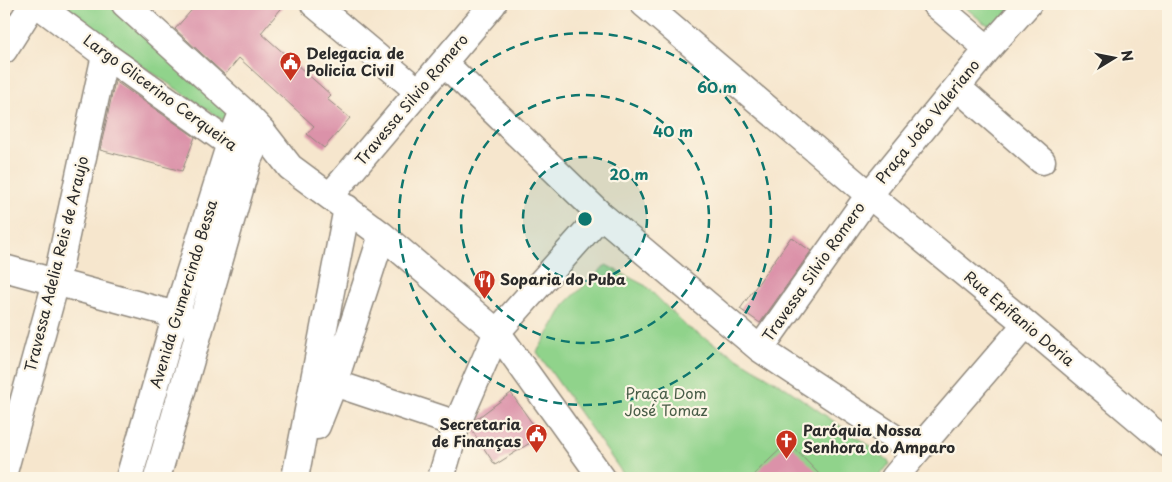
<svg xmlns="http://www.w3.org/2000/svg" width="1172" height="482" font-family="'Playpen Sans',sans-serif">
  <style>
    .green { fill: #90d38b; stroke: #5e7f5b }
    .building { fill: #db92a9 }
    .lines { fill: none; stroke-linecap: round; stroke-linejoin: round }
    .minor-casing { stroke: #90887c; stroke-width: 29 }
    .minor { stroke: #fff; stroke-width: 26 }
    .ring { fill: none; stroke: #0f766e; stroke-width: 2.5; stroke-dasharray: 9 6 }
    .labels { text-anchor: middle; stroke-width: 4.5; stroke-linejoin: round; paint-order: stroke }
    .poi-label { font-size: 15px; font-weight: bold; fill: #2b2b2b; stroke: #fcf5e5; text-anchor: start }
    .street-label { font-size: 15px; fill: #2b2b2b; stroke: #fcf5e5 }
    .park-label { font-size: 15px; fill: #495d48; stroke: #fcf5e5 }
    .centre { fill: #0f766e; stroke: #fcf5e5; stroke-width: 2.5 }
    .ring-label { font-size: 15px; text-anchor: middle; font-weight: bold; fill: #0f766e; stroke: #fcf5e5; stroke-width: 4.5; stroke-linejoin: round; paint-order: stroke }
  </style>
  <rect width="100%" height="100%" fill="#fcf5e5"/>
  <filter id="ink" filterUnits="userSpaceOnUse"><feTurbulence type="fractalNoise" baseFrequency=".02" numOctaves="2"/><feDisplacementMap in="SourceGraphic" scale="10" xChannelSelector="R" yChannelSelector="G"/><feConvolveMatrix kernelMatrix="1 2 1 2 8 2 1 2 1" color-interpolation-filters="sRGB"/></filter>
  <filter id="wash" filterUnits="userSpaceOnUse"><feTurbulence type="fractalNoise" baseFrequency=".0096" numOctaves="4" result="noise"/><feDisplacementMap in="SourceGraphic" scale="20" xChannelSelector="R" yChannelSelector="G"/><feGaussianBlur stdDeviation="1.12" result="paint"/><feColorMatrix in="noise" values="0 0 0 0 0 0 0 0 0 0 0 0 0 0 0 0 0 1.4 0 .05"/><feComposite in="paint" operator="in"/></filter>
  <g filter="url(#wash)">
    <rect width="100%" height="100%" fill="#f6e6cd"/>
    <path class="green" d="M63,4H109L228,114L227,123L68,16Z
      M961,4H1014L997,27L984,23Z
      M606,265L646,286L687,327L786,388L868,445L890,463L878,478H626L537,352L567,302Z"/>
    <g id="blocks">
      <path class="building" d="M197,4H285L261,33L331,95L327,99L350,118L324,148L307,134L314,126L239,58L225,75L175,29Z
        M115,81L195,137L182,171L100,150Z
        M791,237L811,251L760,323L740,309Z
        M511,393L541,436L495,465L471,429L475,420Z
        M788,442L823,478H750Z"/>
    </g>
  </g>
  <g filter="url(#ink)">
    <use href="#blocks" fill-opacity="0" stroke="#90887c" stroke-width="1"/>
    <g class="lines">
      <defs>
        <path id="minor" d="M37,4L105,55L244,154
          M125,4L243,111L262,131L290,167L382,235L497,332L457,424L441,478
          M314,4L419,92
          M644,4L869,195L1026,324L1168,444
          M935,4L988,49
          M4,50L33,4
          M444,63L601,215
          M957,87L1042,161
          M330,196L493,4
          M4,268L176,315L192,322
          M760,349L869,195L988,49L1028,4
          M334,383L457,424
          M317,426L334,383L382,235
          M916,452L1026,324
          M4,472L56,282L105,55
          M129,478L176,315L230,143L243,111
          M157,478L249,158L262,131
          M295,478L347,208
          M602,478L497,332L601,215L760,349L916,452L894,478"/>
      </defs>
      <use href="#minor" class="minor-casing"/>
      <use href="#minor" class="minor"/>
    </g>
  </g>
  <circle cx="585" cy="219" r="62" fill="#0f766e" fill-opacity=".12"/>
  <g class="ring">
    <circle cx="585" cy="219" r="62"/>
    <circle cx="585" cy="219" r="124"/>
    <circle cx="585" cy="219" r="186"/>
  </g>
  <defs>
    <symbol id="civic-pin" viewBox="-11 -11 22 30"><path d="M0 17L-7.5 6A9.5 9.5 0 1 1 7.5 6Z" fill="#c8321e" stroke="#fcf5e5"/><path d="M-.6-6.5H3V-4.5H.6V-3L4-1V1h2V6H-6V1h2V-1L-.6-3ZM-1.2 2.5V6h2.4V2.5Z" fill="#fff"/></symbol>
    <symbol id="restaurant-pin" viewBox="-11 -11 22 30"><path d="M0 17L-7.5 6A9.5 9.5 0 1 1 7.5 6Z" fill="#c8321e" stroke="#fcf5e5"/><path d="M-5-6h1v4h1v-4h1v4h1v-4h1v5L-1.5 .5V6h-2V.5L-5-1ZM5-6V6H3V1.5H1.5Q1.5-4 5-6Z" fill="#fff"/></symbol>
    <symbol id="church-pin" viewBox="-11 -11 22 30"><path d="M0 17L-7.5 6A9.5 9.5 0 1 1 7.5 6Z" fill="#c8321e" stroke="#fcf5e5"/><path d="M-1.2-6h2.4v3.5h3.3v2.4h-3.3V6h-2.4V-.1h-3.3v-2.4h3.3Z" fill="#fff"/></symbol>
  </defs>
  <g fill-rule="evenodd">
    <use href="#civic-pin" x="278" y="50" width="25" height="34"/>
    <use href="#restaurant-pin" x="472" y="268" width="25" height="34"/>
    <use href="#civic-pin" x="524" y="422" width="25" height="34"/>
    <use href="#church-pin" x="774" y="428" width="25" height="34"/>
  </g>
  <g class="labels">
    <g class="poi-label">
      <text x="306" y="59">Delegacia de<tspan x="306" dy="17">Policia Civil</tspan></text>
      <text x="500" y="285">Soparia do Puba</text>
      <text x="521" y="430" text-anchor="end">Secretaria<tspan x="521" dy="17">de Finanças</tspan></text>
      <text x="803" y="436">Paróquia Nossa<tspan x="803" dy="17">Senhora do Amparo</tspan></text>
    </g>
    <g class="street-label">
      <text transform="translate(160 93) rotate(36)" y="5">Largo Glicerino Cerqueira</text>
      <text transform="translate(412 100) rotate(-50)" y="5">Travessa Silvio Romero</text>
      <text transform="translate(928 122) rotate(-51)" y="5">Praça João Valeriano</text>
      <text transform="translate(57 264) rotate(-76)" y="5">Travessa Adelia Reis de Araujo</text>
      <text transform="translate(814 272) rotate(-55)" y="5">Travessa Silvio Romero</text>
      <text transform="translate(184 294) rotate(-73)" y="5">Avenida Gumercindo Bessa</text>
      <text transform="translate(1019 319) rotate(40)" y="5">Rua Epifanio Doria</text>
    </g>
    <g class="park-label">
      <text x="666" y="399">Praça Dom<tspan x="666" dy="17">José Tomaz</tspan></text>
    </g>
  </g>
  <circle cx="585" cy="219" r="8" class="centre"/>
  <g class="ring-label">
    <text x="717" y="93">60 m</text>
    <text x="673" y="137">40 m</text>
    <text x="629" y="180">20 m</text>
  </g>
  <rect width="1172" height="482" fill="none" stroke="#fcf5e5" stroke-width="20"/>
  <g transform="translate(1114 58) rotate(80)" stroke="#fcf5e5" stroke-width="4" paint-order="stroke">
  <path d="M0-4L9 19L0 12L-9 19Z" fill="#2b2b2b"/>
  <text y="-8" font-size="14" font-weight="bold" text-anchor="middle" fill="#2b2b2b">N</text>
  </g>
</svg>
